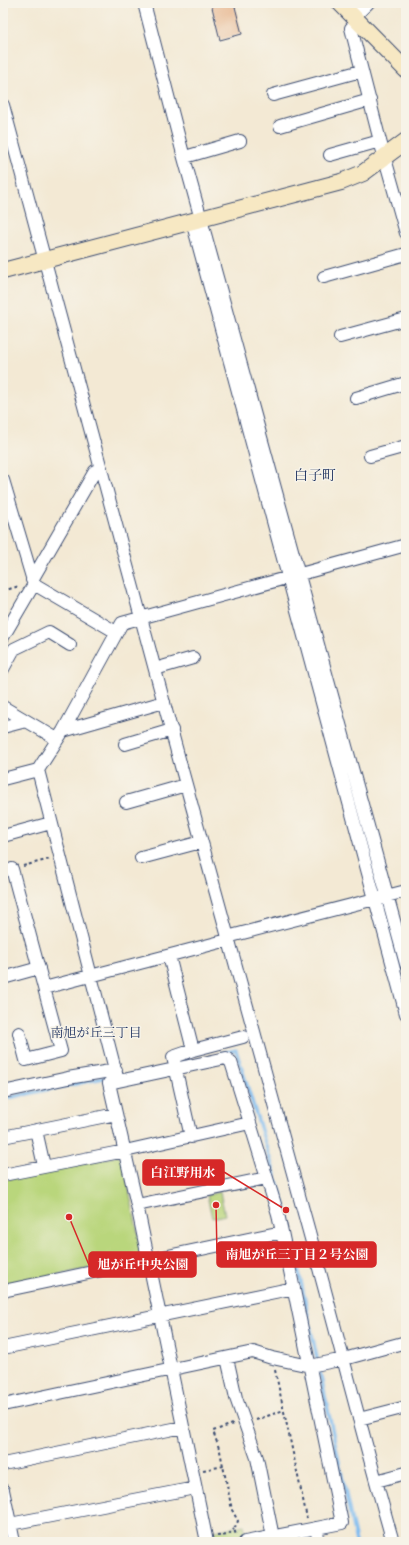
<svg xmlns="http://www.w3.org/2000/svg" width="409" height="1545" font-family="Alegreya,'Noto Serif JP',serif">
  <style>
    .green { fill: #b9d67c; stroke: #6a826d }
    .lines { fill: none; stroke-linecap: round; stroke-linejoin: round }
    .stream { stroke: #7cbbf0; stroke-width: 3.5 }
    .building { fill: #e6b187 }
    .street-casing { stroke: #3b4b70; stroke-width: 14 }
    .secondary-casing { stroke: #3b4b70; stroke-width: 18 }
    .path { stroke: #3b4b70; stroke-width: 2; stroke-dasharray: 3 3; stroke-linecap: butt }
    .street { stroke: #fff; stroke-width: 12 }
    .secondary { stroke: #f7e8c3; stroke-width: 16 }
    .labels { text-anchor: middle; stroke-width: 3; stroke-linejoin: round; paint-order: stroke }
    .neighbourhood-label { font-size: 13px; fill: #1b2f5e; stroke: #f7f3e8 }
    .quarter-label { font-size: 14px; fill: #1b2f5e; stroke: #f7f3e8 }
    .leader { fill: none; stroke: #d62828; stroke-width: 1.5 }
    .callout-dot { fill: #d62828; stroke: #f7f3e8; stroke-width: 1.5 }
    .callout { fill: #d62828; stroke: #d62828; stroke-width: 1.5 }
    .callout-label { font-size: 13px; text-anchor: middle; font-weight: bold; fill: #fff }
  </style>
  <rect width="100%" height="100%" fill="#f7f3e8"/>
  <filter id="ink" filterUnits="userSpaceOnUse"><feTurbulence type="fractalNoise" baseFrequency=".025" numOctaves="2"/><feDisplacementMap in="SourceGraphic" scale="8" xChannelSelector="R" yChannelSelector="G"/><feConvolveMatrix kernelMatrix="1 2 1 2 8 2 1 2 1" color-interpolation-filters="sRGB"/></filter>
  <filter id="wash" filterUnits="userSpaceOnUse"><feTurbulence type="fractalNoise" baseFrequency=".012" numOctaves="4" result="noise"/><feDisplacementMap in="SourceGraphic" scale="16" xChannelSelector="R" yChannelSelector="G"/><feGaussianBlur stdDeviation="0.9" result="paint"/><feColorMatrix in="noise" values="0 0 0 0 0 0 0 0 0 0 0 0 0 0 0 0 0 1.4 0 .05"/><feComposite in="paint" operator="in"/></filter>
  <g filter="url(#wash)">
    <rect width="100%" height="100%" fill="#f3e9d4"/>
    <path class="green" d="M118,1156L123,1161L142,1253L140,1258L3,1286V1180Z
      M220,1192L225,1215L212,1218L207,1195Z
      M244,1525L247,1537C240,1538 219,1544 214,1541C212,1539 211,1535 210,1532Z"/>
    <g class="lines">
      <path class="stream" d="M222,1053L236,1050L286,1210L317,1358
        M3,1099L108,1077
        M320,1372L356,1542"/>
    </g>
    <g id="blocks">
      <path class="building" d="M211,3H234L242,34L220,40Z"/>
    </g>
  </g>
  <g filter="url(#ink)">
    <use href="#blocks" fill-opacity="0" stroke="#3b4b70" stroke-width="1"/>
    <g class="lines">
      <defs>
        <path id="street" d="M144,3L183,154L406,964
          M354,17L368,3
          M351,28L380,141L406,233
          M273,95L361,71
          M3,105C102,476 202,847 305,1217C335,1325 362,1434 393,1542
          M280,126L370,100
          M330,155L380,141
          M185,157L240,141
          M192,221L406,1014
          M324,277L406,254
          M340,337L406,319
          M356,398L406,383
          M370,456L406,446
          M3,480L34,584L116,632
          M32,580L95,471L101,468
          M3,637L34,584
          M3,669L14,649L49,632L70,645
          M155,669L193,658
          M3,707L57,739
          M3,727L26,721
          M63,731L164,702
          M125,744L172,730
          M3,779L38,770
          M126,802L186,785
          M3,836L51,823
          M141,858L201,842
          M12,869L44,988L228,940
          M227,937L406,891
          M169,956L193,1050L173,1057L191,1137
          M3,978L39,968
          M19,1033L26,1060L61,1051L44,988
          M193,1050L243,1037
          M118,1081L38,770L63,731L122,623L406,545
          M3,1092L68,1078L116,1070
          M36,1130L44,1166
          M3,1137L116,1114
          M3,1175L125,1151L250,1123L278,1214L282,1232L342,1523L245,1542
          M137,1205L267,1178
          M3,1291L282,1232
          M3,1348L294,1288
          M227,1358L236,1398L257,1458L273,1537
          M3,1405L253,1352L272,1358L310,1366L344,1359L406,1342
          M359,1419L406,1407
          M3,1464L183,1427
          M376,1481L406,1473
          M3,1490L14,1542
          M10,1524L195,1488
          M316,1528L319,1542
          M207,1542L137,1205L109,1083L226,1058L231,1062L250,1123"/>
        <path id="secondary" d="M340,3L406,70
          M3,271L341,182L363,173L406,141"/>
      </defs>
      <use href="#street" class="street-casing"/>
      <use href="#secondary" class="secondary-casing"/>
      <path class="path" d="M3,591L19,586
        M23,866L50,859
        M275,1370L307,1518
        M256,1420L284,1410
        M233,1424L213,1431L220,1451L232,1510L238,1521L234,1529L236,1535
        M203,1470L224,1466
        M217,1536L228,1535L234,1529"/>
      <use href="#street" class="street"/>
      <use href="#secondary" class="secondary"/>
    </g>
  </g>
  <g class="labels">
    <g class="neighbourhood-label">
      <text x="96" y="1037">南旭が丘三丁目</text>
    </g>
    <g class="quarter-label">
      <text x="315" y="480">白子町</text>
    </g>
  </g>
  <path class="leader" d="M286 1210L224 1172M216 1205L217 1254M69 1217L89 1265"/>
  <g class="callout-dot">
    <circle cx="286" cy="1210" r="4"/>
    <circle cx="216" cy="1205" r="4"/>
    <circle cx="69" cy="1217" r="4"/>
  </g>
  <g class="callout">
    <rect x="143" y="1160" width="81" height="25" rx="4"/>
    <rect x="217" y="1242" width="159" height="25" rx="4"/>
    <rect x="89" y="1252" width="107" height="25" rx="4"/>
  </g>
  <g class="callout-label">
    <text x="183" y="1177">白江野用水</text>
    <text x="297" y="1259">南旭が丘三丁目２号公園</text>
    <text x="143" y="1269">旭が丘中央公園</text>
  </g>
  <rect width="409" height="1545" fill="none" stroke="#f7f3e8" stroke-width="16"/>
</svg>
